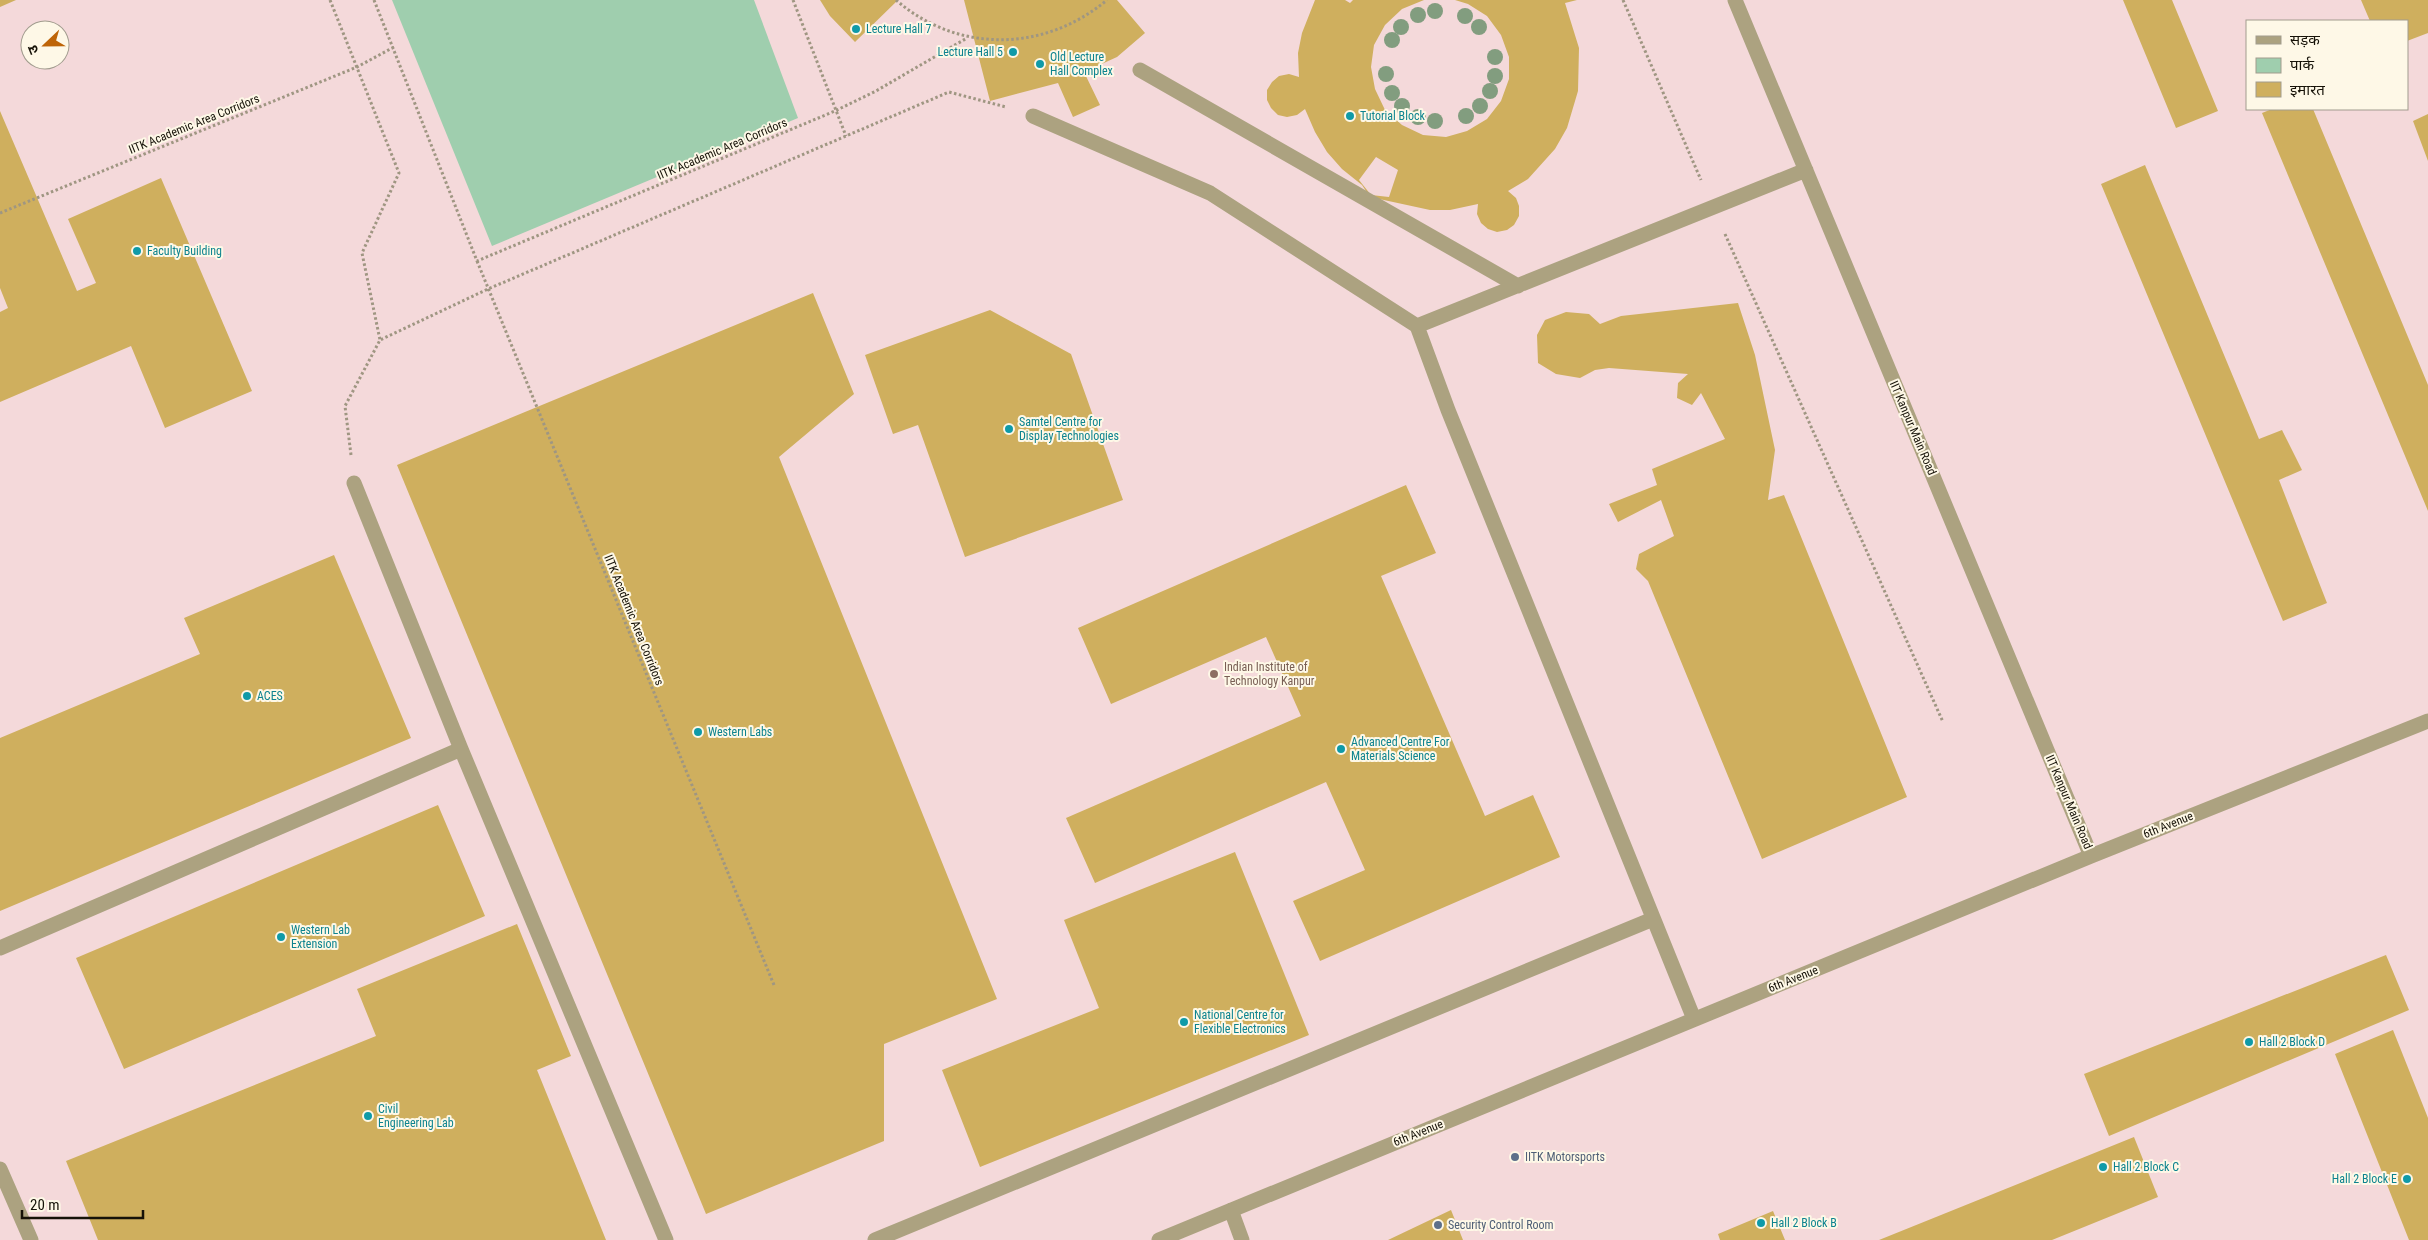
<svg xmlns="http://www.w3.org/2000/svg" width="2428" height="1240" font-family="'Roboto Condensed','Noto Sans Devanagari',sans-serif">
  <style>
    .education { fill: #f4d9da; fill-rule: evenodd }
    .green { fill: #9fceae }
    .building { fill: #cfaf5e; fill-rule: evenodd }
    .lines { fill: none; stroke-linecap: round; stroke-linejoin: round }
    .path { stroke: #9f9682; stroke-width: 3; stroke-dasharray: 2.5 2.5; stroke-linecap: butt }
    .minor { stroke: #aca280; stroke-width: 15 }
    .tree { fill: #829d7f }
    .culture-dot { fill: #0f9aa8; stroke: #fef8e7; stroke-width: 2 }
    .education-dot { fill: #8d6e63; stroke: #fef8e7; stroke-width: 2 }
    .service-dot { fill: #5c6f8a; stroke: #fef8e7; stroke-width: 2 }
    .labels { text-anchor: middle; stroke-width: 4; stroke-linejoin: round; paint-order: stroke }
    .culture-label { font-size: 12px; fill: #0d838f; stroke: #fef8e7; text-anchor: start }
    .street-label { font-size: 12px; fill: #161208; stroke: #fef8e7 }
    .education-label { font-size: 12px; fill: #785e54; stroke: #fef8e7; text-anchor: start }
    .service-label { font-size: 12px; fill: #4e5e75; stroke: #fef8e7; text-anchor: start }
  </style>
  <rect width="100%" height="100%" fill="#f5eacf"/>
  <path class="education" d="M0,0H2428V1240H0ZM2247,21H2407V109H2247ZM30,30H60V60H30Z"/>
  <path class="green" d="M392,0H754L798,118L492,246Z"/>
  <path class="building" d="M0,0H16L0,7Z
    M820,0H898L855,42L830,16Z
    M964,0H1117L1145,33L1117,57L1084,72L1100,105L1073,117L1058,83L990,101Z
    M1315,0H1345L1350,3L1353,0H1424L1402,9L1385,25L1374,45L1371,67L1375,89L1385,110L1402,125L1423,135L1446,137L1467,131L1487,119L1501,101L1509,79V57L1501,35L1487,16L1468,4L1455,0H1577L1565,3L1579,48L1578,91L1567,128L1555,149L1528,179L1508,191L1516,198L1519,206V216L1514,225L1507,230L1497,232L1488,229L1481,223L1477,214L1478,204L1450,210H1430L1370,197L1362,185L1342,169L1327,152L1315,132L1305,109L1297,115L1287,117L1278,115L1271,108L1267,100V90L1272,82L1279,76L1289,74L1299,77L1298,53L1302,33ZM1376,157L1398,170L1389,197L1371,195L1359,180Z
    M2123,0H2172L2218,111L2176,128Z
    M2361,0H2428V33L2407,41V21H2370Z
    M2272,109H2313L2428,385V511L2262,113Z
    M0,111L77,291L96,283L68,219L161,178L252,391L165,428L131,346L0,402V312L8,308L0,288Z
    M2428,114V161L2413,121Z
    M2145,165L2259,439L2282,430L2302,470L2279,480L2327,603L2283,621L2101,184Z
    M813,293L854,394L779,457L997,999L884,1044V1141L706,1214L397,465Z
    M1738,303L1755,355L1775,450L1768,500L1784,495L1907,797L1762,859L1648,581L1636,569L1639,554L1674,536L1661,500L1618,522L1609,504L1657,485L1652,469L1725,439L1701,393L1692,405L1677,398L1678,383L1688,374L1609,368L1595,370L1580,378L1556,374L1538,363L1537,335L1545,320L1566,312L1589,314L1600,324L1621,316Z
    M990,310L1071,354L1123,500L965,557L918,425L893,434L865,355Z
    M1406,485L1436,553L1381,576L1485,816L1533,795L1560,857L1320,961L1293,901L1365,870L1326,782L1095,883L1066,818L1301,716L1266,637L1111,704L1078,628Z
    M334,555L411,738L0,911V738L200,654L184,618Z
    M438,805L485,916L124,1069L76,958Z
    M1235,852L1309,1035L980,1167L942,1070L1099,1008L1064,920Z
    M517,924L571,1056L537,1070L606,1240H98L66,1161L376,1036L357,989Z
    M2386,955L2409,1010L2109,1136L2084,1074Z
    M2393,1030L2428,1118V1240H2409L2335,1054Z
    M2134,1137L2158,1197L2052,1240H1879Z
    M1451,1210L1463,1240H1388Z
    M1773,1211L1785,1240H1720L1718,1234Z"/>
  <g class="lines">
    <path class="path" d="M330,0L399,173L362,253L380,340
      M374,0L477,261L835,111L876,91L967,38
      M793,0L846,136
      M896,0C958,54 1045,52 1107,0
      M1623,0L1701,180
      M0,213L357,67L394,47
      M1725,234L1943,722
      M477,261L774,985
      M351,455L345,406L380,340L488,289L949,92L1006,107"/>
    <path class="minor" d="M1735,0L2091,856
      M1140,70L1518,286
      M1033,116L1210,193L1417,326L1448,410L1694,1019
      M1417,326L1806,170
      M354,483L461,749L666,1240
      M0,948L461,749
      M0,1169L31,1240
      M1231,1210L1242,1240
      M875,1240L1653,919
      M1159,1240L2091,856L2428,721"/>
  </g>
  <g class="tree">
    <circle cx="1435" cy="11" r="8"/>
    <circle cx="1418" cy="15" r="8"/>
    <circle cx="1465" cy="16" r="8"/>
    <circle cx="1401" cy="27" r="8"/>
    <circle cx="1479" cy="27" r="8"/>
    <circle cx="1392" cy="40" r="8"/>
    <circle cx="1495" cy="57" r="8"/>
    <circle cx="1386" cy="74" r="8"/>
    <circle cx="1495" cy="76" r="8"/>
    <circle cx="1490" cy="91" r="8"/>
    <circle cx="1392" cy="93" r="8"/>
    <circle cx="1402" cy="106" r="8"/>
    <circle cx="1480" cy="106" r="8"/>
    <circle cx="1466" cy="116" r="8"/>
    <circle cx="1418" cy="117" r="8"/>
    <circle cx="1435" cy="121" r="8"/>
  </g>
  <g class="culture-dot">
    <circle cx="856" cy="29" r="5"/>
    <circle cx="1013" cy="52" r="5"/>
    <circle cx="1040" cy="64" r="5"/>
    <circle cx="1350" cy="116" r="5"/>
    <circle cx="137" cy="251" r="5"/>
    <circle cx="1009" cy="429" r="5"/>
    <circle cx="247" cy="696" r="5"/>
    <circle cx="698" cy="732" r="5"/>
    <circle cx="1341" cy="749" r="5"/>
    <circle cx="281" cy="937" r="5"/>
    <circle cx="1184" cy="1022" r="5"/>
    <circle cx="2249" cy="1042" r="5"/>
    <circle cx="368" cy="1116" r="5"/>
    <circle cx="2103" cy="1167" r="5"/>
    <circle cx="2407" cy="1179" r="5"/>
    <circle cx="1761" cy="1223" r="5"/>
  </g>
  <circle class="education-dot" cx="1214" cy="674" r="5"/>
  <g class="service-dot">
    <circle cx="1515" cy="1157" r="5"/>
    <circle cx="1438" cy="1225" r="5"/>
  </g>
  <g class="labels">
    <g class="culture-label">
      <text x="866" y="33">Lecture Hall 7</text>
      <text x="1003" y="56" text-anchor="end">Lecture Hall 5</text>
      <text x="1050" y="61">Old Lecture<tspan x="1050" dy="14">Hall Complex</tspan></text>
      <text x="1360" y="120">Tutorial Block</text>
      <text x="147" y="255">Faculty Building</text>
      <text x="1019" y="426">Samtel Centre for<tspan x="1019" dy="14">Display Technologies</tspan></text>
      <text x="257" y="700">ACES</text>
      <text x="708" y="736">Western Labs</text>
      <text x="1351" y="746">Advanced Centre For<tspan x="1351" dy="14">Materials Science</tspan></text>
      <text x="291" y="934">Western Lab<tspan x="291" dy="14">Extension</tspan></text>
      <text x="1194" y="1019">National Centre for<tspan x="1194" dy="14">Flexible Electronics</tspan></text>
      <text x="2259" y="1046">Hall 2 Block D</text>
      <text x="378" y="1113">Civil<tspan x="378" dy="14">Engineering Lab</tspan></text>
      <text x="2113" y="1171">Hall 2 Block C</text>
      <text x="2397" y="1183" text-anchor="end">Hall 2 Block E</text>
      <text x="1771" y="1227">Hall 2 Block B</text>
    </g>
    <g class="street-label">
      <text transform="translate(194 124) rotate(-22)" y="4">IITK Academic Area Corridors</text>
      <text transform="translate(722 149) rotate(-23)" y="4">IITK Academic Area Corridors</text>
      <text transform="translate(1913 428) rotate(67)" y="4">IIT Kanpur Main Road</text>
      <text transform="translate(634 620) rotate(68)" y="4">IITK Academic Area Corridors</text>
      <text transform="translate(2069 802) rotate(67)" y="4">IIT Kanpur Main Road</text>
      <text transform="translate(2168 825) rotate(-22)" y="4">6th Avenue</text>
      <text transform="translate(1793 979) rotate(-22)" y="4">6th Avenue</text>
      <text transform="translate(1418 1133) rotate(-22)" y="4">6th Avenue</text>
    </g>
    <g class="education-label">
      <text x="1224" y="671">Indian Institute of<tspan x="1224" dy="14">Technology Kanpur</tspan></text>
    </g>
    <g class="service-label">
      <text x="1525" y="1161">IITK Motorsports</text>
      <text x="1448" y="1229">Security Control Room</text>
    </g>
  </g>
  <rect x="2246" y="20" width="162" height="90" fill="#fef8e7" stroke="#a19c8e"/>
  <rect x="2256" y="36" width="25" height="8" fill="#aca280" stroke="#a19c8e"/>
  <text x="2290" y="45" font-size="15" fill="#161208">सड़क</text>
  <rect x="2256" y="58" width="25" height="15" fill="#9fceae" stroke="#a19c8e"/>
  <text x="2290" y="70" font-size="15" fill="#161208">पार्क</text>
  <rect x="2256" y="82" width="25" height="15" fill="#cfaf5e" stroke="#a19c8e"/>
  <text x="2290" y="95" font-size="15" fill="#161208">इमारत</text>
  <g transform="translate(45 45) rotate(248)"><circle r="24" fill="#fef8e7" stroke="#a19c8e"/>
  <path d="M0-4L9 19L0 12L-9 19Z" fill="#be6407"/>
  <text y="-8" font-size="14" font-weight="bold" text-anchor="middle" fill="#161208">उ</text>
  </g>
  <path d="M22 1210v8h121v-8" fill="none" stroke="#161208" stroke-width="2.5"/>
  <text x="30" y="1210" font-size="15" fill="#161208" stroke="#fef8e7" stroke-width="4" paint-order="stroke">20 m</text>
</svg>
